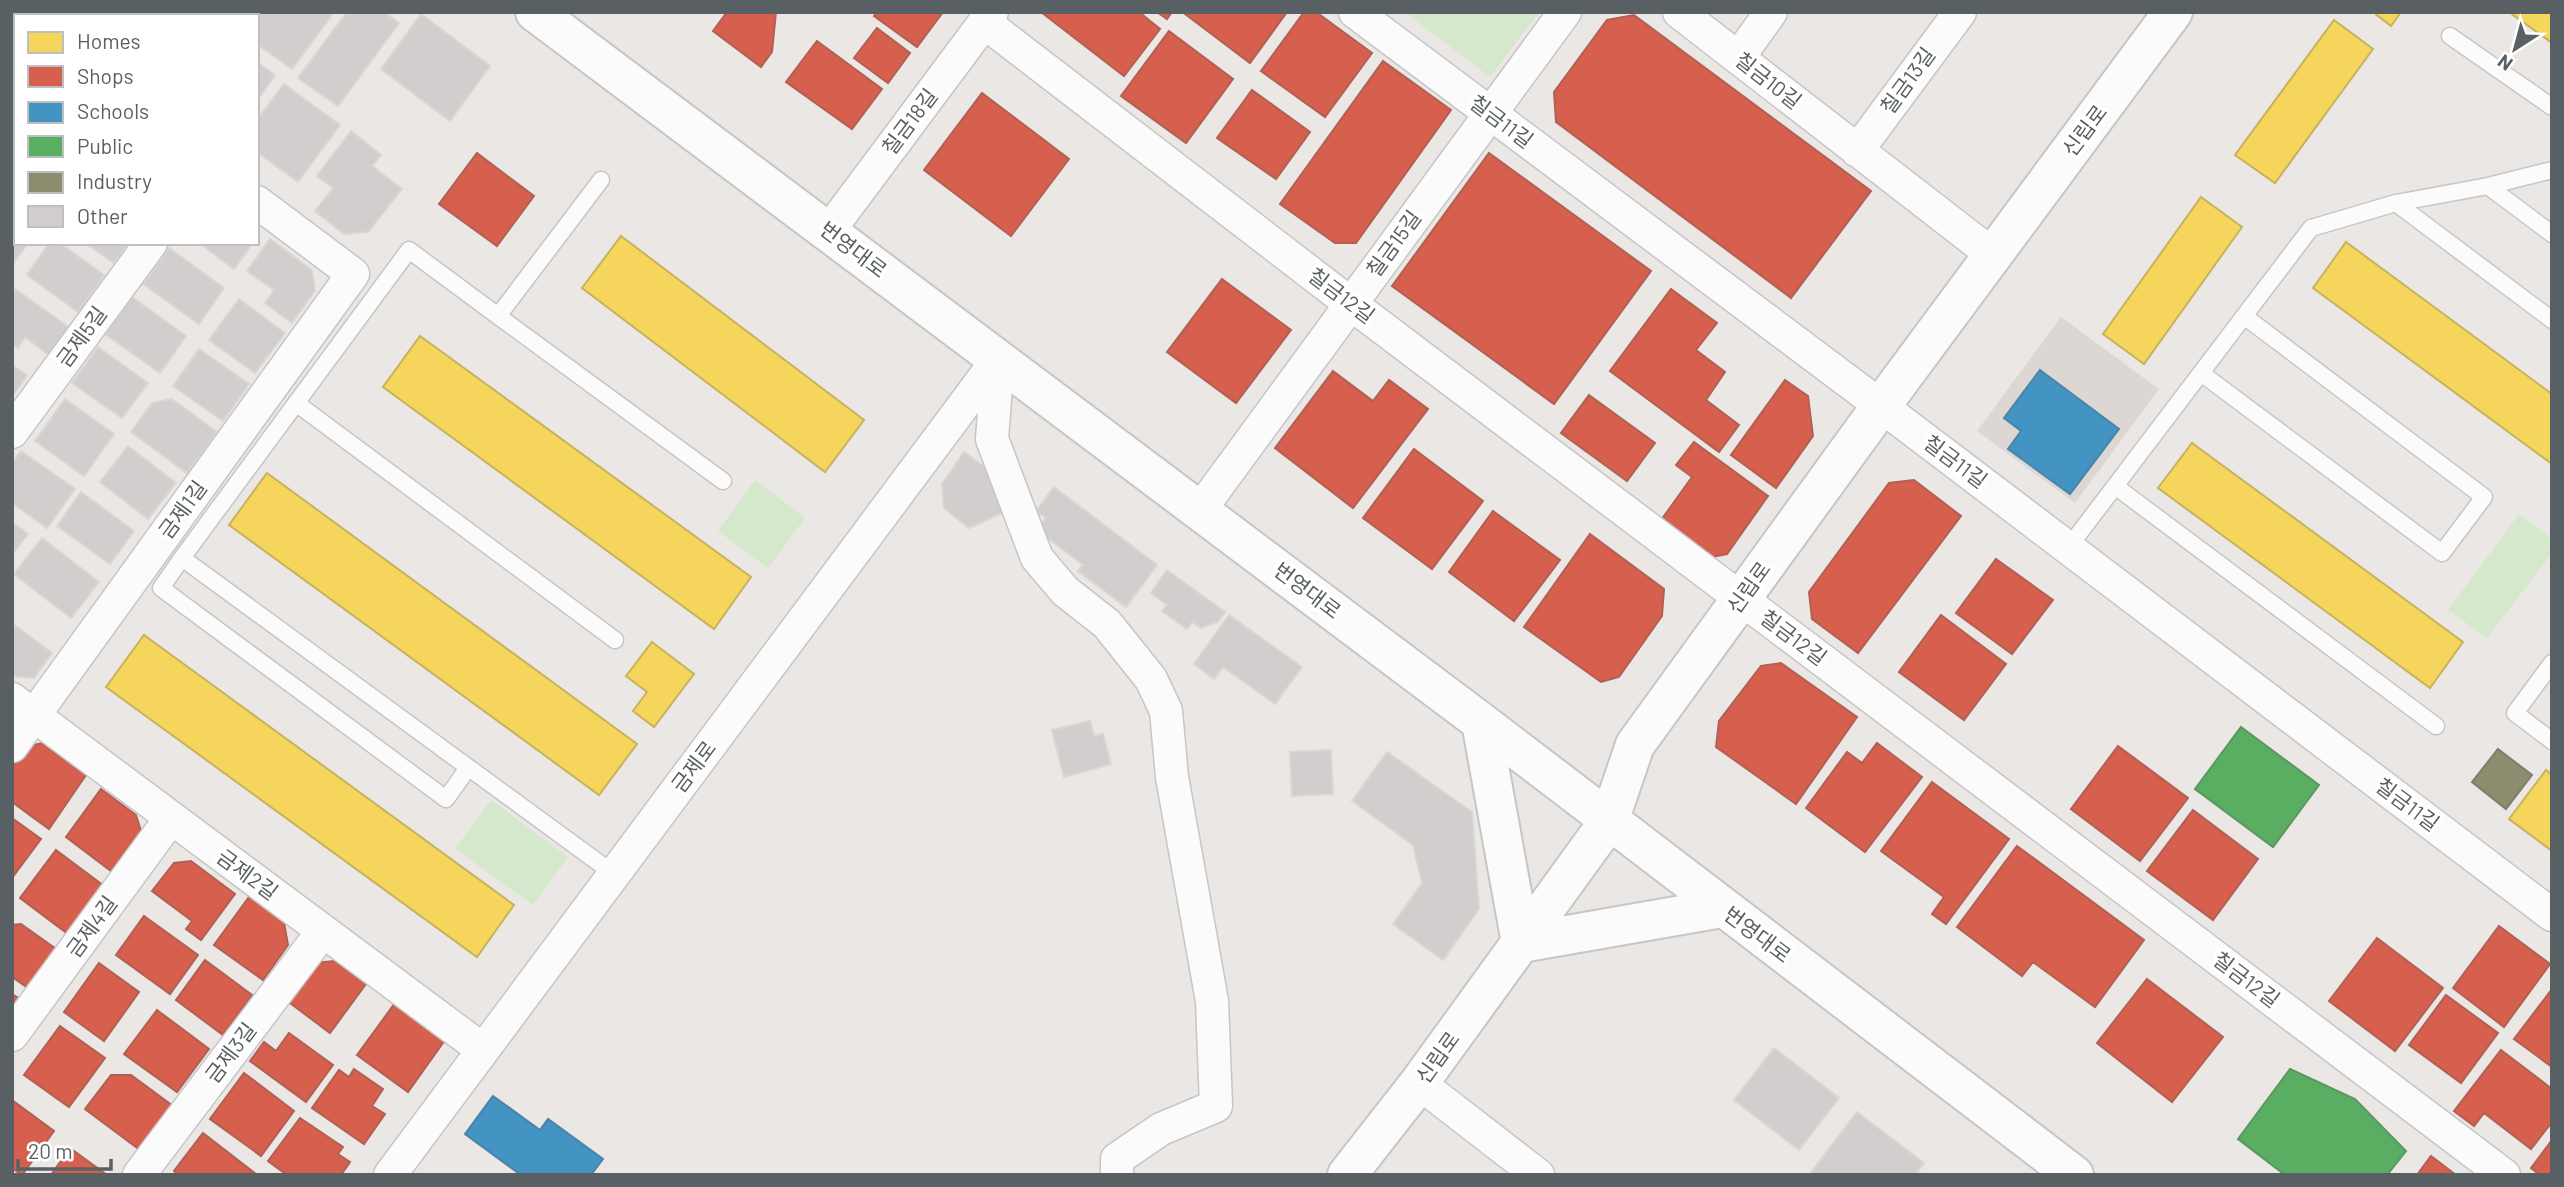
<svg xmlns="http://www.w3.org/2000/svg" width="2564" height="1187" font-family="Barlow,'Noto Sans KR',sans-serif">
  <style>
    .education { fill: #dcd7d3 }
    .green { fill: #d6e8cc }
    .homes { fill: #f6d55c; stroke: #c7b25e; stroke-width: 2 }
    .shops { fill: #d6604d; stroke: #b06054; stroke-width: 2 }
    .schools { fill: #4393c3; stroke: #4a84a6; stroke-width: 2 }
    .public { fill: #5aae61; stroke: #5a9762; stroke-width: 2 }
    .industry { fill: #8c8c6e; stroke: #7d7f6b; stroke-width: 2 }
    .building { fill: #d1cecd; stroke: #dad6d3; stroke-width: 2 }
    .lines { fill: none; stroke-linecap: round; stroke-linejoin: round }
    .lane-casing { stroke: #c6c6c6; stroke-width: 19 }
    .street-casing { stroke: #c6c6c6; stroke-width: 35 }
    .secondary-casing { stroke: #c6c6c6; stroke-width: 42 }
    .lane { stroke: #fcfbfb; stroke-width: 16 }
    .street { stroke: #fcfbfb; stroke-width: 32 }
    .secondary { stroke: #fcfbfb; stroke-width: 38 }
    .labels { text-anchor: middle; stroke-width: 7; stroke-linejoin: round; paint-order: stroke }
    .street-label { font-size: 21px; fill: #596063; stroke: #fff }
  </style>
  <rect width="100%" height="100%" fill="#eae7e4"/>
  <path class="education" d="M2061,317L2159,389L2075,503L1977,431Z"/>
  <path class="green" d="M1404,12H1539L1490,77Z
    M755,480L805,518L768,568L718,531Z
    M2519,514L2552,539V553L2487,638L2448,610Z
    M491,800L568,857L533,905L455,849Z"/>
  <path class="homes" d="M2373,12H2401L2391,26Z
    M2509,12H2552V43Z
    M2334,20L2373,49L2275,183L2235,155Z
    M2201,197L2242,227L2144,364L2103,334Z
    M621,236L864,420L825,472L582,288Z
    M2346,242L2552,394V464L2313,288Z
    M420,336L751,577L714,629L383,387Z
    M2192,443L2463,642L2430,688L2158,488Z
    M267,473L637,744L599,795L229,525Z
    M144,635L514,905L477,957L106,687Z
    M652,642L694,674L654,727L633,711L647,692L626,676Z
    M2546,770L2552,775V851L2509,819Z"/>
  <path class="shops" d="M727,12H776L772,52L761,67L713,31Z
    M877,12H943L917,47L874,16Z
    M1041,12H1139L1160,29L1124,76Z
    M1157,12H1172L1167,19Z
    M1186,12H1287L1250,63L1185,14Z
    M1304,12H1316L1372,53L1325,117L1261,71Z
    M1634,15L1871,191L1791,298L1556,122L1554,92L1607,20Z
    M877,28L910,53L888,83L854,58Z
    M1169,31L1233,79L1186,143L1121,96Z
    M817,41L882,89L852,129L786,82Z
    M1383,61L1451,110L1356,243H1335L1280,204Z
    M1252,90L1310,132L1276,179L1217,138Z
    M982,93L1069,159L1011,236L924,170Z
    M477,153L534,196L497,246L439,204Z
    M1489,153L1651,271L1554,404L1392,286Z
    M1222,279L1291,330L1236,403L1167,352Z
    M1671,289L1717,323L1696,350L1725,372L1706,400L1739,425L1719,452L1610,371Z
    M1333,371L1373,401L1389,380L1428,409L1353,508L1275,448Z
    M1785,380L1808,396L1813,436L1776,488L1731,455Z
    M1589,395L1655,443L1627,481L1561,433Z
    M1694,442L1768,496L1727,554L1707,558L1659,523L1692,477L1676,465Z
    M1414,449L1483,501L1432,569L1363,518Z
    M1914,480L1961,516L1858,653L1812,619L1809,592L1889,483Z
    M1493,511L1560,560L1514,621L1449,572Z
    M1590,534L1664,589L1662,616L1619,677L1601,682L1524,627Z
    M1996,559L2053,600L2012,654L1956,613Z
    M1941,615L2006,664L1964,720L1899,672Z
    M1781,663L1857,717L1796,804L1716,747L1719,721L1761,666Z
    M42,743L86,775L49,829L12,802V766L26,747Z
    M1877,743L1922,777L1865,852L1806,808L1847,752L1862,763Z
    M2118,746L2188,798L2140,861L2071,809Z
    M1932,782L2009,839L1946,924L1932,914L1944,897L1881,851Z
    M101,789L136,815L141,831L111,871L66,837Z
    M2193,810L2258,859L2213,920L2147,871Z
    M12,818L41,839L12,878Z
    M2017,846L2144,940L2095,1007L2033,962L2022,976L1957,927Z
    M56,850L104,886L68,934L20,898Z
    M191,861L235,894L201,940L186,929L192,921L152,891L174,863Z
    M249,897L284,922L288,945L263,980L214,945Z
    M144,916L198,955L170,994L116,955Z
    M21,924L59,951L31,990L12,977V925Z
    M2499,926L2550,964L2504,1027L2453,988Z
    M2377,938L2443,988L2395,1051L2329,1001Z
    M205,960L252,995L223,1035L176,1000Z
    M335,961L366,984L330,1033L286,1000L314,963Z
    M99,963L139,992L104,1041L64,1012Z
    M2147,979L2223,1037L2172,1102L2097,1043Z
    M2552,989V1067L2514,1039Z
    M12,994L20,999L12,1009Z
    M2446,995L2498,1033L2461,1083L2409,1045Z
    M395,1003L445,1040L408,1092L357,1055Z
    M157,1010L209,1049L177,1092L124,1054Z
    M60,1026L105,1058L69,1107L24,1075Z
    M289,1033L333,1065L306,1102L250,1061L264,1042L276,1051Z
    M2501,1050L2552,1089V1122L2531,1149L2484,1113L2474,1126L2454,1111Z
    M354,1069L383,1089L372,1106L385,1114L364,1144L312,1108L339,1070L349,1077Z
    M244,1073L294,1111L261,1156L210,1119Z
    M111,1075H131L173,1106L140,1150L85,1109Z
    M12,1100L54,1131L22,1175L12,1168Z
    M300,1118L343,1147L338,1154L350,1162L341,1175H287L268,1161Z
    M203,1133L256,1174L255,1175H178L174,1171Z
    M2552,1140V1170L2548,1175H2540L2531,1168Z
    M70,1148L107,1175H51Z
    M2431,1156L2456,1175H2417Z"/>
  <path class="schools" d="M2040,370L2119,429L2070,494L2008,449L2021,431L2004,418Z
    M493,1096L540,1130L548,1119L603,1159L591,1175H521L465,1134Z"/>
  <path class="public" d="M2241,727L2319,785L2273,847L2195,789Z
    M2290,1069L2355,1099L2406,1151L2387,1175H2285L2238,1139Z"/>
  <path class="industry" d="M2498,749L2532,775L2506,809L2472,782Z"/>
  <path class="building" d="M249,12H334L292,69L257,44V16H247Z
    M347,12H384L399,23L338,106L298,78Z
    M421,14L490,66L450,121L381,69Z
    M257,62L275,75L257,101Z
    M284,84L340,125L298,182L257,152V120Z
    M351,131L381,155L372,166L402,189L368,232L344,234L315,211L333,188L317,176Z
    M16,155V207L12,205V160Z
    M12,217L16,220V243H28L12,265Z
    M270,239L312,270L315,291L292,323L265,303L274,290L247,271Z
    M49,243H60L104,275L78,312L27,275Z
    M85,243H128L114,263Z
    M199,243H253L234,269Z
    M169,248L224,288L199,324L143,284Z
    M15,289L70,328L50,356L25,337L18,348L12,344V292Z
    M132,297L186,336L160,373L105,334Z
    M239,299L285,333L255,373L209,340Z
    M98,347L148,383L122,418L72,383Z
    M199,349L249,384L223,421L173,386Z
    M12,365L27,375L12,397Z
    M65,399L114,434L84,476L35,441Z
    M172,399L217,432L187,473L131,432L152,403Z
    M128,446L176,483L148,519L100,482Z
    M21,451L75,489L47,528L12,503V464Z
    M964,452L1008,484L1009,510L969,528L944,508L942,484Z
    M1054,487L1157,565L1126,607L1078,571L1083,565L1045,536L1041,524L1046,518L1036,511Z
    M81,492L134,531L110,564L57,526Z
    M12,522L28,534L12,555Z
    M42,538L99,582L71,618L14,574Z
    M1167,570L1225,612L1218,622L1201,628L1192,622L1187,629L1162,611L1167,605L1151,593Z
    M1229,615L1302,667L1275,704L1223,667L1214,679L1194,664Z
    M12,623L52,653L34,678L12,676Z
    M1090,721L1094,736L1103,734L1111,764L1064,777L1052,730Z
    M1331,750L1333,794L1292,796L1290,752Z
    M1387,752L1472,812L1479,909L1443,960L1393,924L1422,883L1413,845L1352,801Z
    M1774,1048L1839,1098L1799,1150L1734,1100Z
    M1857,1112L1924,1163L1915,1175H1809Z"/>
  <g class="lines">
    <defs>
      <path id="lane" d="M2450,36L2552,107
        M601,180L498,316L723,481
        M2488,186L2552,234
        M2396,203L2552,320
        M498,316L409,250L182,558L614,874
        M2201,373L2442,553L2484,497L2244,316
        M296,403L615,640
        M2115,486L2436,726
        M2068,548L2311,228L2396,203L2488,186L2552,170
        M182,558L161,588L446,799L468,768
        M2552,663L2515,713L2552,741"/>
      <path id="street" d="M1355,12L1881,406L2552,915
        M1679,12L1993,255
        M12,15L16,18
        M61,16L63,12
        M984,22L1351,304L2504,1175
        M1738,58L1771,12
        M12,82L16,78
        M1857,151L1960,12
        M828,232L992,12
        M998,359L992,439L1037,558L1065,591L1107,624L1151,679L1166,711L1172,777L1212,1001L1216,1106L1161,1129L1117,1159V1175
        M12,432L151,243
        M1200,510L1565,12
        M12,699L483,1050
        M12,746L353,274L257,202
        M12,1035L171,818
        M1419,1083L1538,1175
        M139,1175L323,931
        M390,1175L998,359"/>
      <path id="secondary" d="M535,12L1481,722L2074,1175
        M1481,722L1521,943
        M1521,943L1722,908
        M1347,1175L1419,1083L1609,821L1635,745L1881,406L2173,12"/>
    </defs>
    <use href="#lane" class="lane-casing"/>
    <use href="#street" class="street-casing"/>
    <use href="#secondary" class="secondary-casing"/>
    <use href="#lane" class="lane"/>
    <use href="#street" class="street"/>
    <use href="#secondary" class="secondary"/>
  </g>
  <g class="labels">
    <g class="street-label">
      <text transform="translate(1768 81) rotate(38)" y="7">칠금10길</text>
      <text transform="translate(1908 81) rotate(-54)" y="7">칠금13길</text>
      <text transform="translate(910 122) rotate(-53)" y="7">칠금18길</text>
      <text transform="translate(1501 122) rotate(37)" y="7">칠금11길</text>
      <text transform="translate(2085 131) rotate(-53)" y="7">신립로</text>
      <text transform="translate(1394 244) rotate(-54)" y="7">칠금15길</text>
      <text transform="translate(853 250) rotate(37)" y="7">번영대로</text>
      <text transform="translate(1341 296) rotate(37)" y="7">칠금12길</text>
      <text transform="translate(82 337) rotate(-54)" y="7">금제5길</text>
      <text transform="translate(1955 462) rotate(37)" y="7">칠금11길</text>
      <text transform="translate(183 510) rotate(-54)" y="7">금제1길</text>
      <text transform="translate(1749 588) rotate(-54)" y="7">신립로</text>
      <text transform="translate(1307 591) rotate(37)" y="7">번영대로</text>
      <text transform="translate(1793 638) rotate(37)" y="7">칠금12길</text>
      <text transform="translate(694 767) rotate(-53)" y="7">금제로</text>
      <text transform="translate(2407 805) rotate(37)" y="7">칠금11길</text>
      <text transform="translate(247 875) rotate(36)" y="7">금제2길</text>
      <text transform="translate(92 927) rotate(-54)" y="7">금제4길</text>
      <text transform="translate(1757 935) rotate(37)" y="7">번영대로</text>
      <text transform="translate(2246 980) rotate(37)" y="7">칠금12길</text>
      <text transform="translate(231 1053) rotate(-53)" y="7">금제3길</text>
      <text transform="translate(1438 1058) rotate(-54)" y="7">신립로</text>
    </g>
  </g>
  <rect width="2564" height="1187" fill="none" stroke="#596063" stroke-width="28"/>
  <rect x="14" y="14" width="245" height="231" fill="#ffffff" stroke="#bdbfc1" stroke-width="2"/>
  <rect x="28" y="32" width="35" height="21" fill="#f6d55c" stroke="#bdbfc1" stroke-width="2"/>
  <text x="77" y="49" font-size="21" fill="#596063">Homes</text>
  <rect x="28" y="66" width="35" height="21" fill="#d6604d" stroke="#bdbfc1" stroke-width="2"/>
  <text x="77" y="84" font-size="21" fill="#596063">Shops</text>
  <rect x="28" y="102" width="35" height="21" fill="#4393c3" stroke="#bdbfc1" stroke-width="2"/>
  <text x="77" y="119" font-size="21" fill="#596063">Schools</text>
  <rect x="28" y="136" width="35" height="21" fill="#5aae61" stroke="#bdbfc1" stroke-width="2"/>
  <text x="77" y="154" font-size="21" fill="#596063">Public</text>
  <rect x="28" y="172" width="35" height="21" fill="#8c8c6e" stroke="#bdbfc1" stroke-width="2"/>
  <text x="77" y="189" font-size="21" fill="#596063">Industry</text>
  <rect x="28" y="206" width="35" height="21" fill="#d1cecd" stroke="#bdbfc1" stroke-width="2"/>
  <text x="77" y="224" font-size="21" fill="#596063">Other</text>
  <g transform="translate(2515 49) rotate(216)" stroke="#ffffff" stroke-width="5" paint-order="stroke">
  <path d="M0-5L12 26L0 18L-12 26Z" fill="#596063"/>
  <text y="-10" font-size="19" font-weight="bold" text-anchor="middle" fill="#596063">N</text>
  </g>
  <path d="M18 1159v10h93v-10" fill="none" stroke="#596063" stroke-width="3.5"/>
  <text x="28" y="1159" font-size="21" fill="#596063" stroke="#ffffff" stroke-width="5" paint-order="stroke">20 m</text>
</svg>
